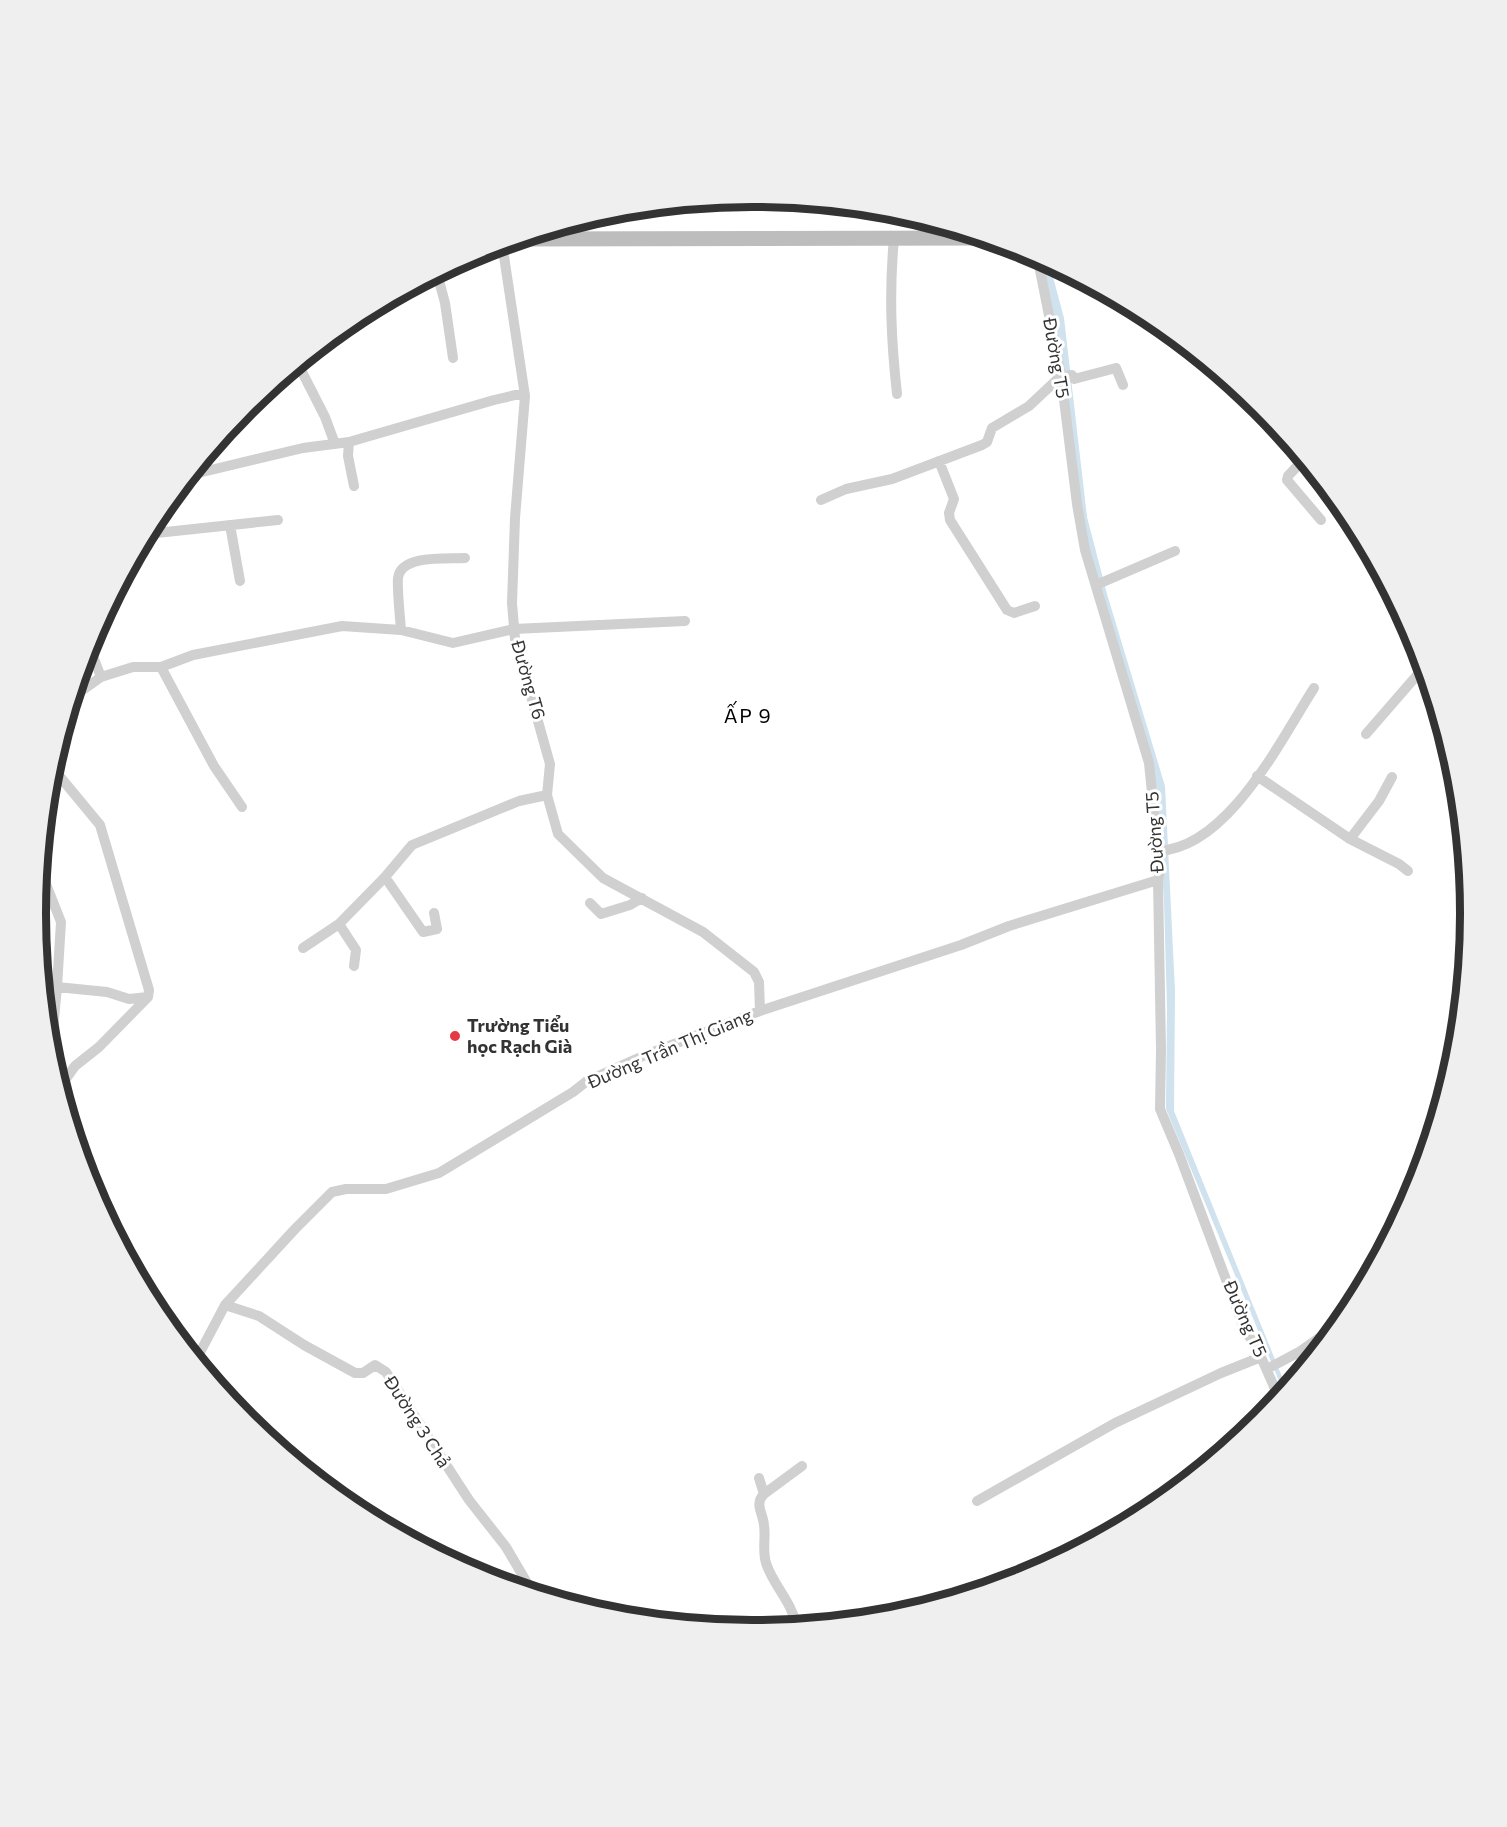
<svg xmlns="http://www.w3.org/2000/svg" width="1507" height="1827" font-family="Commissioner,sans-serif">
  <style>
    .water { fill: #cfe2ee }
    .lines { fill: none; stroke-linecap: round; stroke-linejoin: round }
    .street { stroke: #d0d0d0; stroke-width: 10 }
    .secondary { stroke: #bdbdbd; stroke-width: 15 }
    .poi-dot { fill: #e63946; stroke: #fff; stroke-width: 2 }
    .labels { text-anchor: middle; stroke-width: 6; stroke-linejoin: round; paint-order: stroke }
    .street-label { font-size: 18px; fill: #333; stroke: #fff }
    .poi-label { font-size: 18px; font-weight: bold; fill: #333; stroke: #fff; text-anchor: start }
    .neighbourhood-label { font-size: 20px; letter-spacing: 1.5px; fill: #000; stroke: #fff }
    .rim { fill: none; stroke: #333; stroke-width: 8 }
  </style>
  <rect width="100%" height="100%" fill="#fff"/>
  <path class="water" d="M1038,256L1049,262L1064,318L1087,517L1107,594L1165,786L1175,991L1174,1111L1287,1389L1284,1393L1166,1109L1167,1008L1164,900L1157,791L1150,757L1087,543Z"/>
  <g class="lines">
    <path class="street" d="M894,238C889,293 891,339 897,394
      M502,243L525,396L515,518L512,603L515,639L550,764L547,795L558,834L603,878L703,932L754,972L759,982L760,1011
      M1037,255L1061,376L1077,504L1085,550L1149,763L1160,872L1158,880L1161,1049L1160,1109L1179,1154L1243,1325L1261,1357L1279,1398
      M437,273L445,303L453,358
      M298,364L325,417L335,444
      M349,442L348,456L354,486
      M1304,459L1288,476L1287,480L1321,520
      M939,461L954,499L949,513L950,520L1007,610L1014,613L1035,606
      M190,475L303,448L349,442L494,400L524,393
      M821,500L846,489L892,479L982,445L987,442L992,428L1029,406L1061,376L1072,375L1074,379L1116,368L1123,385
      M230,525L240,581
      M147,534L278,520
      M1096,585L1175,551
      M401,630C400,616 397,590 398,578C401,554 448,559 465,558
      M161,667L214,766L242,807
      M101,677L133,667H161L193,655L342,626L401,630L453,643L514,629L685,621
      M73,697L101,677L89,646
      M1366,734L1425,666
      M52,767L100,825L149,990L148,997L99,1047L75,1066L60,1087
      M1257,776L1350,839L1399,864L1408,871
      M1350,839L1379,801L1392,777
      M1158,851C1228,848 1280,741 1314,688
      M385,877L423,932L437,929L434,913
      M39,878L44,879L61,922L57,987
      M590,903L601,914L630,905L642,898
      M339,924L356,950L354,966
      M303,948L339,924L385,877L412,845L519,801L547,795
      M48,1032L53,1030L57,987L107,992L129,999L148,997
      M225,1305L259,1316L304,1345L355,1373H363L375,1365L386,1372L469,1500L506,1547L533,1593
      M196,1360L225,1305L295,1229L332,1192L346,1189H386L439,1173L573,1092L587,1081L643,1056L760,1011L961,945L1009,926L1158,880
      M1267,1369L1299,1352L1343,1321
      M759,1478L764,1494C754,1504 763,1513 764,1525C766,1538 762,1549 766,1563C773,1585 792,1602 797,1627
      M764,1494L802,1466
      M977,1501L1115,1423L1221,1373L1261,1357"/>
    <path class="secondary" d="M517,239L987,238"/>
  </g>
  <circle class="poi-dot" cx="455" cy="1036" r="6"/>
  <g class="labels">
    <g class="street-label">
      <text transform="translate(1056 358) rotate(80)" y="6">Đường T5</text>
      <text transform="translate(528 680) rotate(74)" y="6">Đường T6</text>
      <text transform="translate(1155 832) rotate(-94)" y="6">Đường T5</text>
      <text transform="translate(670 1049) rotate(-23)" y="6">Đường Trần Thị Giang</text>
      <text transform="translate(1245 1319) rotate(66)" y="6">Đường T5</text>
      <text transform="translate(417 1422) rotate(57)" y="6">Đường 3 Chả</text>
    </g>
    <g class="poi-label">
      <text x="467" y="1032">Trường Tiểu<tspan x="467" dy="21">học Rạch Già</tspan></text>
    </g>
    <g class="neighbourhood-label">
      <text x="748" y="723">ẤP 9</text>
    </g>
  </g>
  <path d="M0 0H1507V1827H0ZM752 207H754A706 706 0 0 1 1460 913V914A706 706 0 0 1 754 1620H752A706 706 0 0 1 46 914V913A706 706 0 0 1 752 207Z" fill="#efefef" fill-rule="evenodd"/>
  <path class="rim" d="M752 207H754A706 706 0 0 1 1460 913V914A706 706 0 0 1 754 1620H752A706 706 0 0 1 46 914V913A706 706 0 0 1 752 207Z"/>
</svg>
